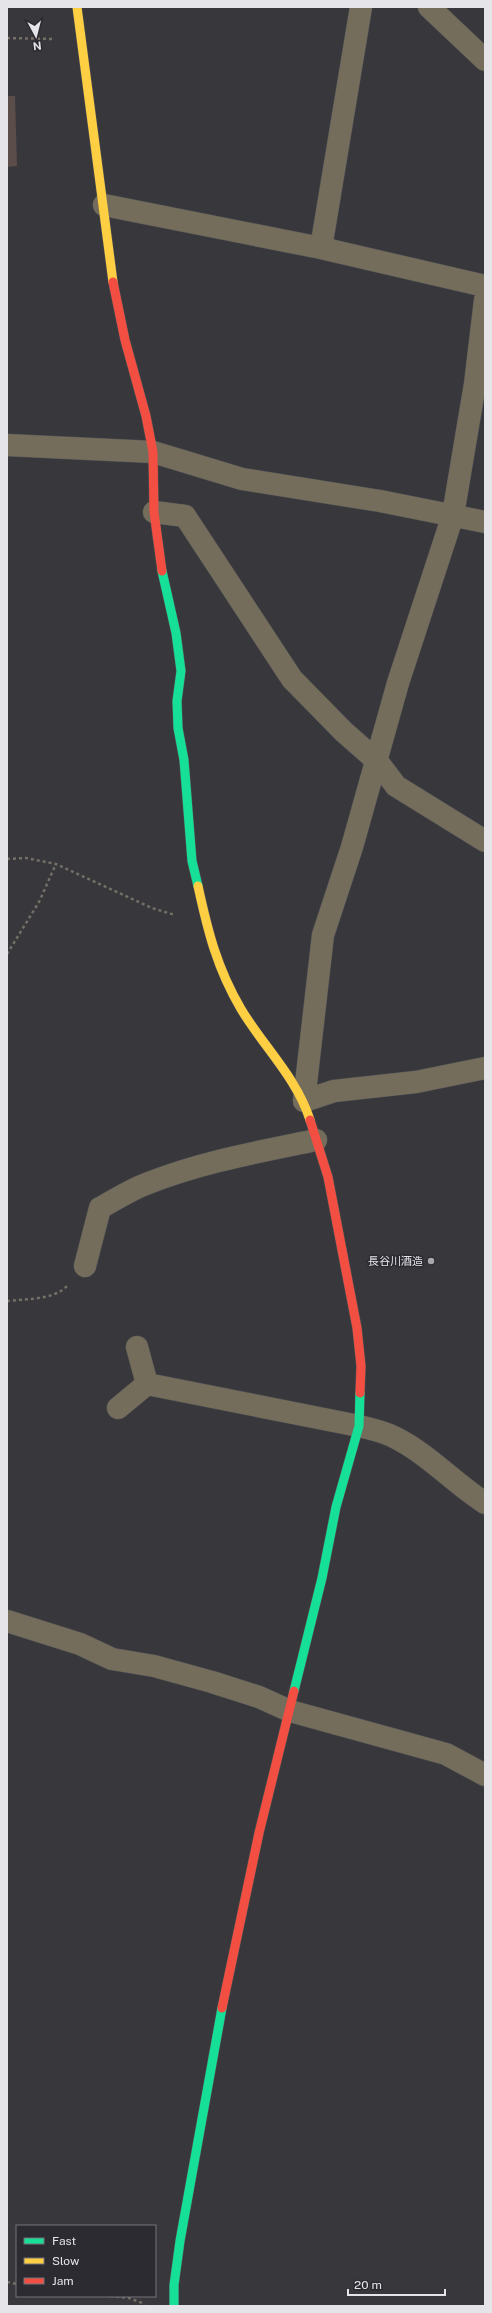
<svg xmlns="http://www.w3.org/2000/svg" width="492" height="2313" font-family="'Public Sans','Noto Sans JP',sans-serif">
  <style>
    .building { fill: #5b4d4a }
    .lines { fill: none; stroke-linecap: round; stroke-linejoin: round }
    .street-casing { stroke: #545456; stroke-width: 23 }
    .fast-casing { stroke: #545456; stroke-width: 10 }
    .slow-casing { stroke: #545456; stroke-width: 10 }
    .jam-casing { stroke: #545456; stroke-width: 10 }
    .path { stroke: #746f67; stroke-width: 2.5; stroke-dasharray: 3 3; stroke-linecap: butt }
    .street { stroke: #746d5c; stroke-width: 22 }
    .fast { stroke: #16e098; stroke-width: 9 }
    .slow { stroke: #ffcf43; stroke-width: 9 }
    .jam { stroke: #f24e42; stroke-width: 9 }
    .poi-dot { fill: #a8a7ac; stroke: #2d2b32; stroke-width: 1.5 }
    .labels { text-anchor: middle; stroke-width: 3; stroke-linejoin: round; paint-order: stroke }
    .poi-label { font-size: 11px; fill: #e5e4e9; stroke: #2d2b32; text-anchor: end }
  </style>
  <rect width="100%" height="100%" fill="#38373b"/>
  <path class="building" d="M7,96H15L17,166L7,167Z"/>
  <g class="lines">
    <defs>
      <path id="street" d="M429,7L485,60
        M104,205L321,248L485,286
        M321,248L361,7
        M485,300L475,384L453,515L398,683L352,847L323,935L304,1101L334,1091L416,1082L485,1068
        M7,445L153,452L242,479L380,501L485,522
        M154,512L185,516L292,679L344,732L377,761L396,786L485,841
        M85,1266L100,1208C115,1200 130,1190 146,1184C201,1162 258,1152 316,1140
        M147,1384L359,1426C370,1429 383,1431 394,1437C427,1453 454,1483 485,1503
        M118,1408L147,1384L137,1347
        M7,1621L80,1644L112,1659L154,1666L212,1682L259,1697L290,1711L446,1754L485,1775"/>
      <path id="fast" d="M162,571L176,633L181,671L177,701L178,728L184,760L192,861L198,886
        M294,1691L322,1578L336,1507L359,1426L360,1393
        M174,2306V2285L180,2241L222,2008"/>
      <path id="slow" d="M77,7L113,282
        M198,886C208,932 217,968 241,1009C263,1046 297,1078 310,1120"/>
      <path id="jam" d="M113,282L125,340L146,416L153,452L154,512L162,571
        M310,1120L328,1177L357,1328L361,1366L360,1393
        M222,2008L259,1833L294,1691"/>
    </defs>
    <use href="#street" class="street-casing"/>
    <use href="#fast" class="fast-casing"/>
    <use href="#slow" class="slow-casing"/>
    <use href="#jam" class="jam-casing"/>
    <path class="path" d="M7,38L53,39
      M7,859L26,858L56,864L152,908L175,915
      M7,954L39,902L56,864
      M7,1301C25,1299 54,1300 67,1286
      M7,2282L17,2284
      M110,2296L129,2298L145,2304"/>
    <use href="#street" class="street"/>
    <use href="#fast" class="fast"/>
    <use href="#slow" class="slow"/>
    <use href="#jam" class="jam"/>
  </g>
  <circle class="poi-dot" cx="431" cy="1261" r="4"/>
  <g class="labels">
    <g class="poi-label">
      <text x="423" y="1265">長谷川酒造</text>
    </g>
  </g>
  <rect width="492" height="2313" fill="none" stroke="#e5e4e9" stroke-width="16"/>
  <rect x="16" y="2225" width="140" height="72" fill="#2d2b32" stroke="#77757b"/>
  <rect x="24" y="2238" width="20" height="6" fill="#16e098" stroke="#77757b"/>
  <text x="52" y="2245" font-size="12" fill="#e5e4e9">Fast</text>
  <rect x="24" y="2258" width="20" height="6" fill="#ffcf43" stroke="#77757b"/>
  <text x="52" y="2265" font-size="12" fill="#e5e4e9">Slow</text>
  <rect x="24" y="2278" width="20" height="6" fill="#f24e42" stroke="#77757b"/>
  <text x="52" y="2285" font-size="12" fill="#e5e4e9">Jam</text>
  <g transform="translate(36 36) rotate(173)" stroke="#2d2b32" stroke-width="3" paint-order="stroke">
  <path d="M0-3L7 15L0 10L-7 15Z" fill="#e5e4e9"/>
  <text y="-6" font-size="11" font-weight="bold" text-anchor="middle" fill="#e5e4e9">N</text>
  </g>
  <path d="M348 2289v6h97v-6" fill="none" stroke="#e5e4e9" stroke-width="2"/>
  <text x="354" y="2289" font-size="12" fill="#e5e4e9" stroke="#2d2b32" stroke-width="3" paint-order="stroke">20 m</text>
</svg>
